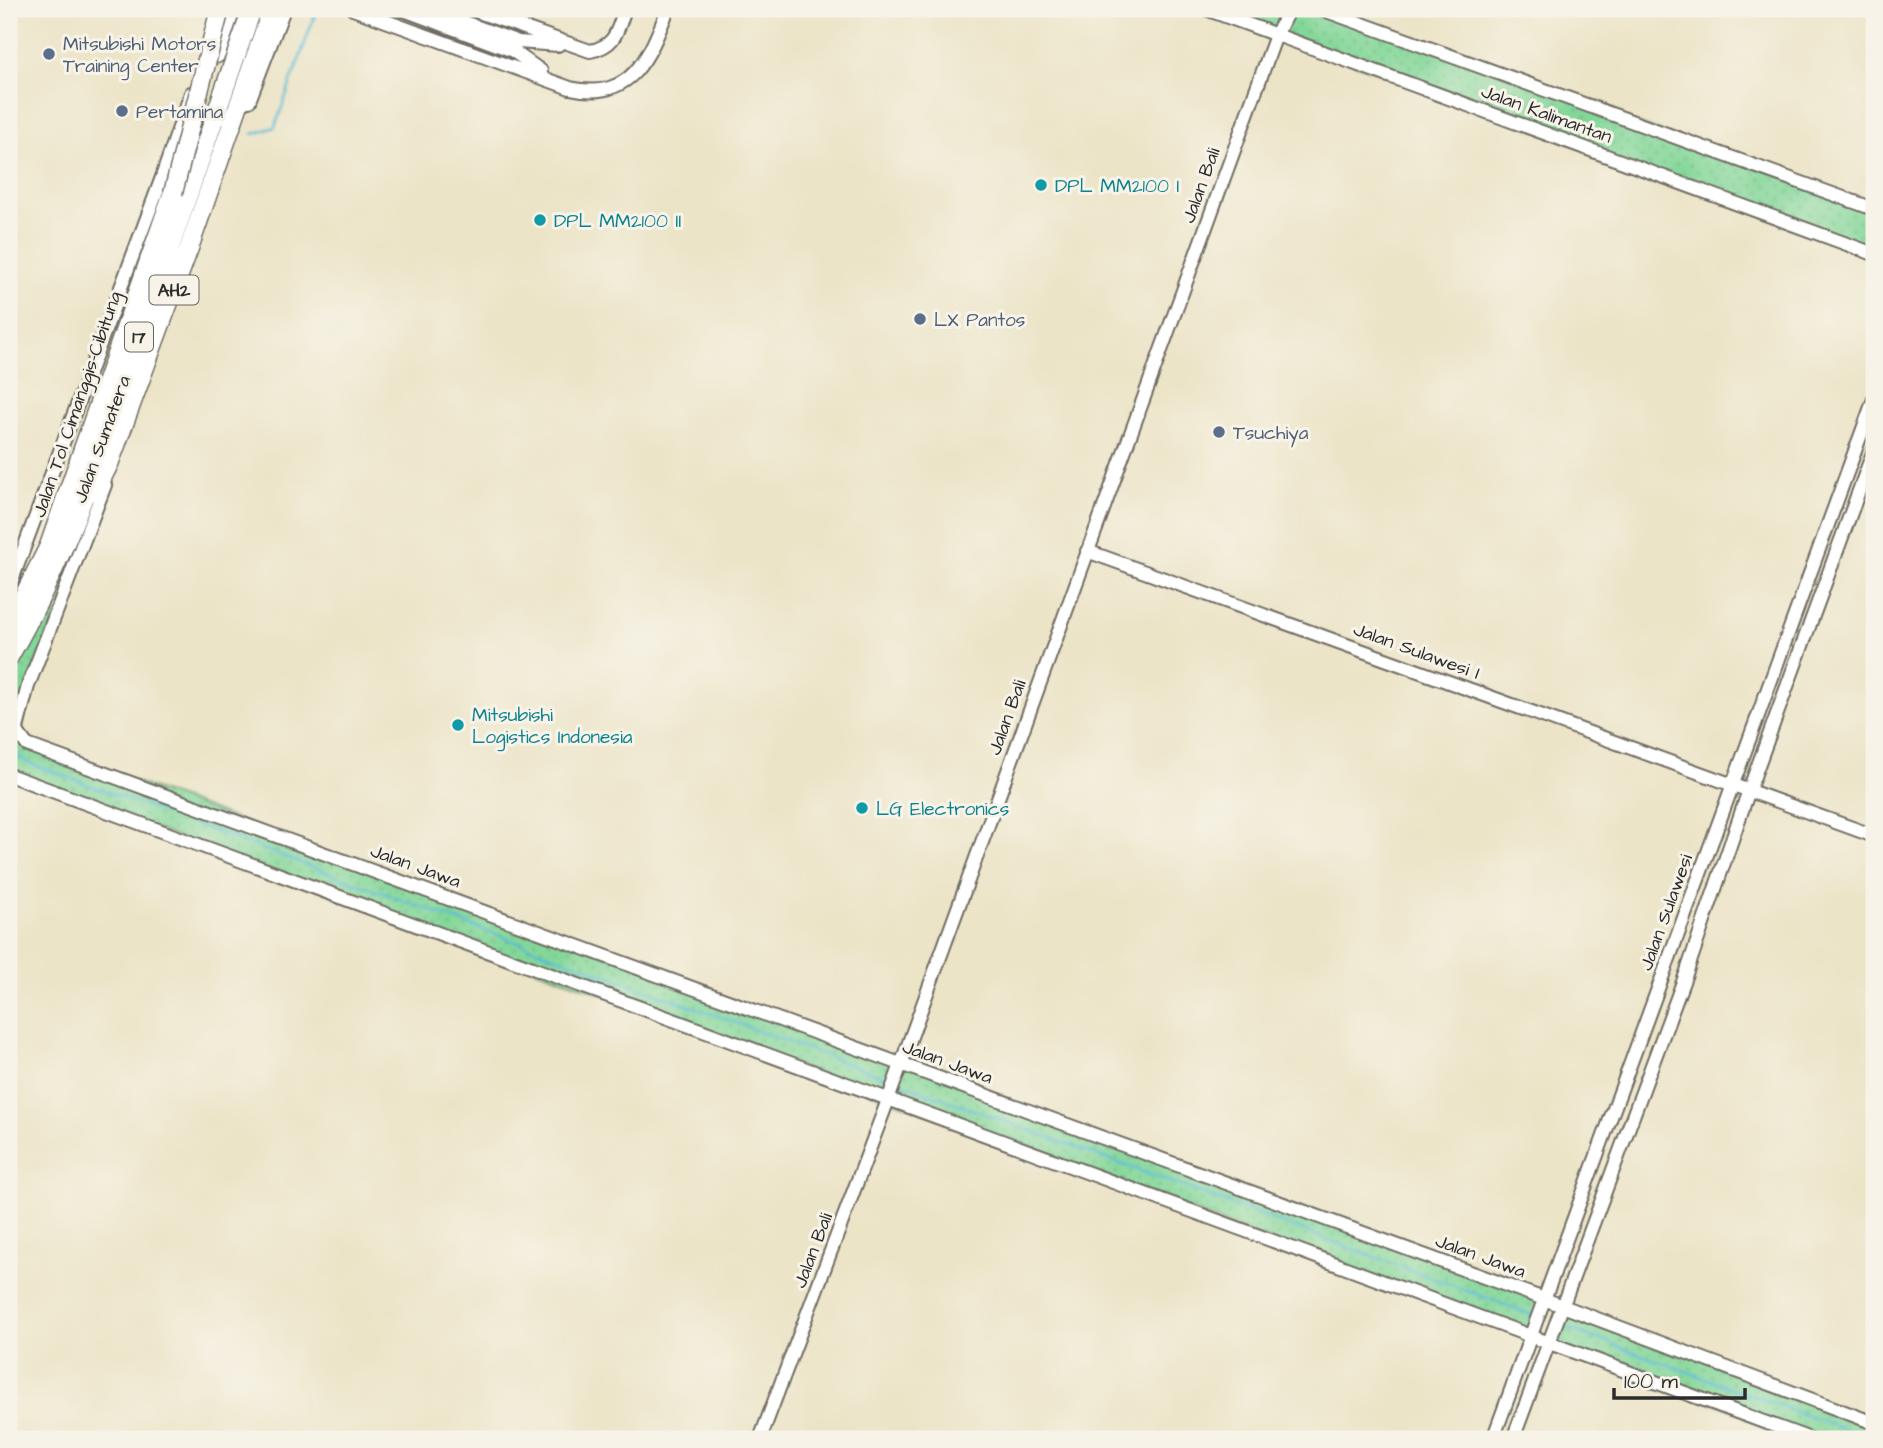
<svg xmlns="http://www.w3.org/2000/svg" width="1883" height="1448" font-family="'Architects Daughter',sans-serif">
  <style>
    .grass { fill: url(#grass-dots); stroke: #578162; stroke-width: 2 }
    .lines { fill: none; stroke-linecap: round; stroke-linejoin: round }
    .stream { stroke: #57bad5; stroke-width: 2.5 }
    .minor-casing { stroke: #6f6c62; stroke-width: 16 }
    .highway-casing { stroke: #6f6c62; stroke-width: 21 }
    .minor { stroke: #fff; stroke-width: 12 }
    .highway { stroke: #fff; stroke-width: 18 }
    .highway-bridge-casing { stroke: #6f6c62; stroke-width: 21; stroke-linecap: butt }
    .highway-bridge { stroke: #fff; stroke-width: 18 }
    .service-dot { fill: #5c6f8a; stroke: #f7f3e8; stroke-width: 2.5 }
    .culture-dot { fill: #0f9aa8; stroke: #f7f3e8; stroke-width: 2.5 }
    .labels { text-anchor: middle; stroke-width: 6; stroke-linejoin: round; paint-order: stroke }
    .shield { fill: #f7f3e8; stroke: #686764; stroke-width: 2 }
    .shield-label { font-size: 18px; font-weight: bold; fill: #2b2b2b }
    .service-label { font-size: 19px; fill: #4e5e75; stroke: #f7f3e8; text-anchor: start }
    .street-label { font-size: 19px; fill: #2b2b2b; stroke: #f7f3e8 }
    .culture-label { font-size: 19px; fill: #0d838f; stroke: #f7f3e8; text-anchor: start }
  </style>
  <defs>
    <pattern id="grass-dots" width="8" height="8" patternUnits="userSpaceOnUse" patternTransform="scale(1.75)"><rect width="8" height="8" fill="#83d799"/><path d="M2 2h.1M6 6h.1" fill="none" stroke="#71b984" stroke-width="1.8" stroke-linecap="round"/></pattern>
  </defs>
  <rect width="100%" height="100%" fill="#f7f3e8"/>
  <filter id="ink" filterUnits="userSpaceOnUse"><feTurbulence type="fractalNoise" baseFrequency=".0143" numOctaves="2"/><feDisplacementMap in="SourceGraphic" scale="14" xChannelSelector="R" yChannelSelector="G"/><feConvolveMatrix kernelMatrix="1 2 1 2 8 2 1 2 1" color-interpolation-filters="sRGB"/></filter>
  <filter id="wash" filterUnits="userSpaceOnUse"><feTurbulence type="fractalNoise" baseFrequency=".00686" numOctaves="4" result="noise"/><feDisplacementMap in="SourceGraphic" scale="28" xChannelSelector="R" yChannelSelector="G"/><feGaussianBlur stdDeviation="1.57" result="paint"/><feColorMatrix in="noise" values="0 0 0 0 0 0 0 0 0 0 0 0 0 0 0 0 0 1.4 0 .05"/><feComposite in="paint" operator="in"/></filter>
  <g filter="url(#wash)">
    <rect width="100%" height="100%" fill="#ece4c7"/>
    <path class="grass" d="M1206,9H1321L1874,209V254Z
      M72,574L28,686L21,740L1544,1299L1531,1336L9,775V674L59,579Z
      M1562,1306L1874,1423V1439H1811L1549,1342Z"/>
    <g class="lines">
      <path class="stream" d="M253,134L275,127L317,9
        M9,483L16,484
        M9,741L14,752L26,762L892,1080
        M898,1082L1533,1315
        M1559,1325L1871,1439"/>
    </g>
  </g>
  <g filter="url(#ink)">
    <g class="lines">
      <defs>
        <path id="minor" d="M353,9L570,88C632,102 649,57 668,9
          M401,9L513,51L541,71
          M428,9L518,42L558,45
          M470,9L590,51C616,46 617,31 625,9
          M1206,9L1874,254
          M1321,9L1874,209
          M249,101L284,9
          M105,485L28,686L17,728L18,733L27,745L1544,1299L1874,1423
          M1087,551L1874,836
          M9,588L161,180L191,93
          M9,775L1810,1439
          M760,1439L888,1100L1276,35L1289,9
          M1493,1439L1874,399
          M1513,1439L1687,971L1749,790L1874,450"/>
        <path id="highway" d="M216,54L231,9
          M95,492L109,464L189,248L272,9
          M9,625L49,546L177,181
          M9,657C41,601 63,551 86,491L252,9"/>
      </defs>
      <use href="#minor" class="minor-casing"/>
      <use href="#highway" class="highway-casing"/>
      <use href="#minor" class="minor"/>
      <use href="#highway" class="highway"/>
      <defs>
        <path id="highway-bridge" d="M173,193L220,9"/>
      </defs>
      <use href="#highway-bridge" class="highway-bridge-casing"/>
      <use href="#highway-bridge" class="highway-bridge"/>
    </g>
  </g>
  <g class="service-dot">
    <circle cx="49" cy="54" r="7"/>
    <circle cx="122" cy="111" r="7"/>
    <circle cx="920" cy="319" r="7"/>
    <circle cx="1219" cy="432" r="7"/>
  </g>
  <g class="culture-dot">
    <circle cx="1041" cy="185" r="7"/>
    <circle cx="540" cy="220" r="7"/>
    <circle cx="458" cy="725" r="7"/>
    <circle cx="862" cy="808" r="7"/>
  </g>
  <g class="labels">
    <g class="shield">
      <rect x="149.5" y="275.5" width="49" height="29" rx="5"/>
      <rect x="125" y="322.5" width="28" height="29" rx="5"/>
    </g>
    <g class="shield-label">
      <text x="174" y="296">AH2</text>
      <text x="139" y="343">17</text>
    </g>
    <g class="service-label">
      <text x="63" y="50">Mitsubishi Motors<tspan x="63" dy="22">Training Center</tspan></text>
      <text x="136" y="118">Pertamina</text>
      <text x="934" y="326">LX Pantos</text>
      <text x="1233" y="439">Tsuchiya</text>
    </g>
    <g class="street-label">
      <text transform="translate(1547 113) rotate(20)" y="7">Jalan Kalimantan</text>
      <text transform="translate(1200 185) rotate(-70)" y="7">Jalan Bali</text>
      <text transform="translate(76 404) rotate(-71)" y="7">Jalan Tol Cimanggis–Cibitung</text>
      <text transform="translate(101 439) rotate(-70)" y="7">Jalan Sumatera</text>
      <text transform="translate(1417 650) rotate(20)" y="7">Jalan Sulawesi I</text>
      <text transform="translate(1006 717) rotate(-70)" y="7">Jalan Bali</text>
      <text transform="translate(416 865) rotate(20)" y="7">Jalan Jawa</text>
      <text transform="translate(1665 912) rotate(-70)" y="7">Jalan Sulawesi</text>
      <text transform="translate(948 1061) rotate(20)" y="7">Jalan Jawa</text>
      <text transform="translate(812 1250) rotate(-69)" y="7">Jalan Bali</text>
      <text transform="translate(1481 1255) rotate(20)" y="7">Jalan Jawa</text>
    </g>
    <g class="culture-label">
      <text x="1055" y="192">DPL MM2100 I</text>
      <text x="554" y="227">DPL MM2100 II</text>
      <text x="472" y="721">Mitsubishi<tspan x="472" dy="22">Logistics Indonesia</tspan></text>
      <text x="876" y="815">LG Electronics</text>
    </g>
  </g>
  <rect width="1883" height="1448" fill="none" stroke="#f7f3e8" stroke-width="35"/>
  <path d="M1614 1388v10h131v-10" fill="none" stroke="#2b2b2b" stroke-width="3.5"/>
  <text x="1624" y="1388" font-size="21" fill="#2b2b2b" stroke="#f7f3e8" stroke-width="5" paint-order="stroke">100 m</text>
</svg>
